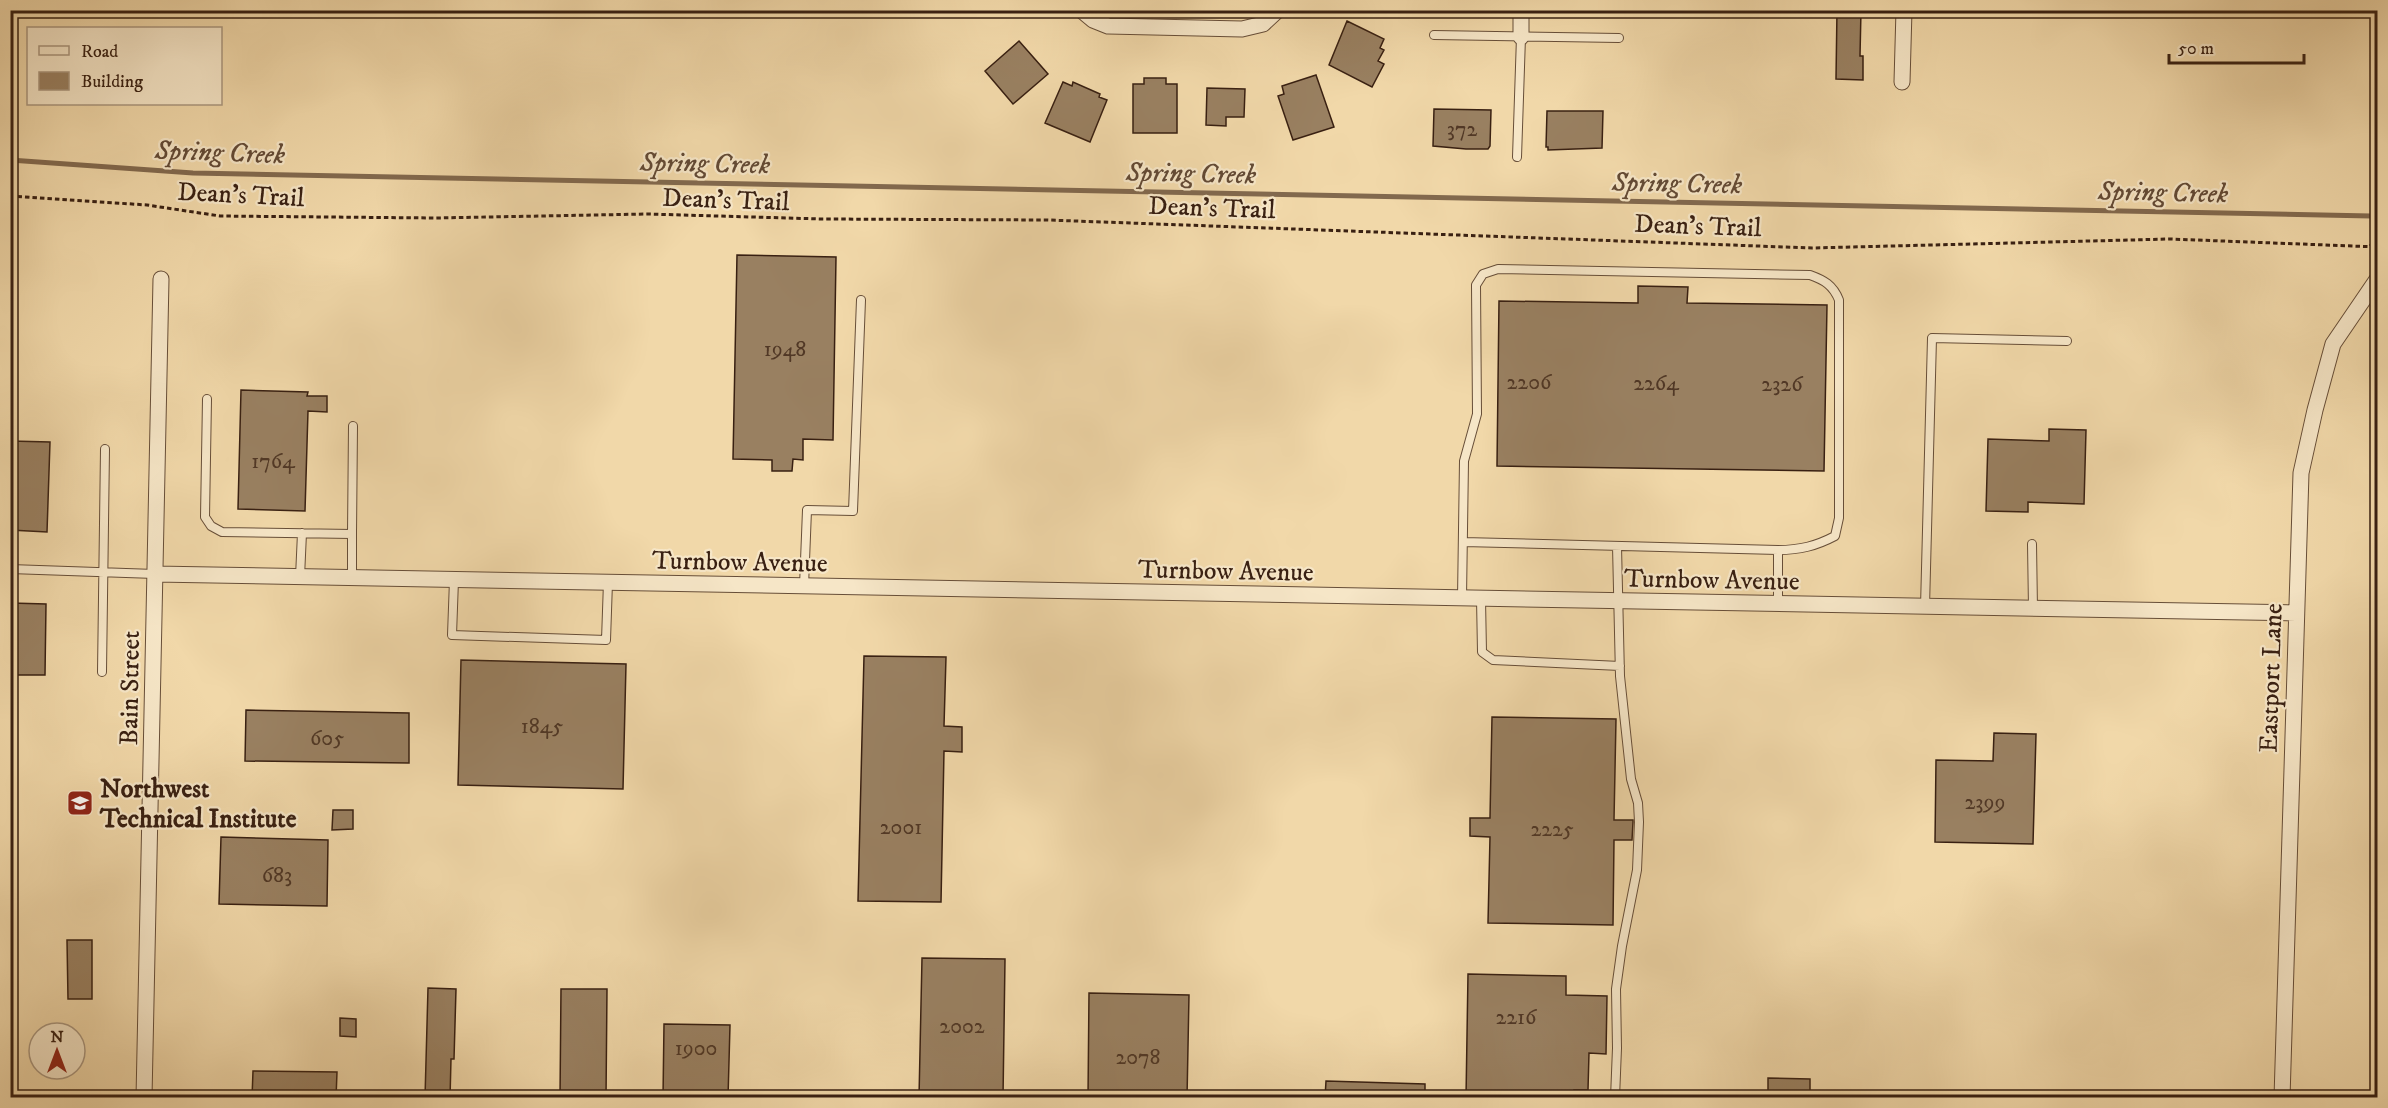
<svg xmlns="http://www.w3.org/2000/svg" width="2388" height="1108" font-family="'IM FELL DW Pica',serif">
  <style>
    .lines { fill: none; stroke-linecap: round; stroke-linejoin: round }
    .stream { stroke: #82694e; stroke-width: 5 }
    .building { fill: #998061; stroke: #392012; stroke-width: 1.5 }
    .lane-casing { stroke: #674e38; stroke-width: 10 }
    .street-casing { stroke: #674e38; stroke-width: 17 }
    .path { stroke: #392012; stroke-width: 3; stroke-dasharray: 4.5 3; stroke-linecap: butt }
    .lane { stroke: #f6e6c7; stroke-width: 8 }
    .street { stroke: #f6e6c7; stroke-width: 15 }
    .labels { text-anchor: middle; stroke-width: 4.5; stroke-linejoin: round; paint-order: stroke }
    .number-label { font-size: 22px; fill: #513826 }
    .street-label { font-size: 26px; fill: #392012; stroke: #f6e6c7 }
    .poi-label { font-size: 26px; font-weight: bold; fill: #392012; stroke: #f6e6c7; text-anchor: start }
    .water-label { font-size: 27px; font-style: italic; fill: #634a35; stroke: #f6e6c7 }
  </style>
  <rect width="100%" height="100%" fill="#f1d8a9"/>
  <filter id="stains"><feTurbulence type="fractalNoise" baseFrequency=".00333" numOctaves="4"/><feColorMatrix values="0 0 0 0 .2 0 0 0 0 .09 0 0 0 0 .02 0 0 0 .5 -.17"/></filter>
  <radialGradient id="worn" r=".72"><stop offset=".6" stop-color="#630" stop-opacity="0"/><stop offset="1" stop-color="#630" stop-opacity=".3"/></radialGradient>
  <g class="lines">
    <path class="stream" d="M10,160L193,173L2371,216"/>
  </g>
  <path class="building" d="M1837,10H1861L1860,56H1863V80L1836,79Z
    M1347,21L1384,39L1380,48L1384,50L1378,61L1384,64L1372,87L1329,65Z
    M1019,41L1048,74L1013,104L985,71Z
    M1316,75L1334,127L1293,140L1278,96L1284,94L1282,86Z
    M1144,78H1166V84H1177V133H1133V84H1144Z
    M1063,82L1072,86L1073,82L1100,94L1099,97L1107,100L1090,142L1045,123Z
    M1207,88L1245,89L1244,117H1226V126L1206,125Z
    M1434,109L1491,110L1490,146L1488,149H1466L1433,146Z
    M1547,111H1603L1602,148L1548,150V147H1546Z
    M737,255L836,257L833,440L803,439V460L793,459L792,471H772V460L733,459Z
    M1638,286L1688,287L1687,303L1827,305L1824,471L1497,466L1499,301L1638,303Z
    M241,390L308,392L307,396H327V412L308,411L305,511L238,509Z
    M2049,429L2086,430L2084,504L2028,502V512L1986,511L1988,439L2049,441Z
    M10,441L50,442L47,532L10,530Z
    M10,603L46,604L45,675H10Z
    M864,656L946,657L944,726L962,727V752L944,751L941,902L858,901Z
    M461,660L626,664L623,789L458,785Z
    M246,710L409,713V763L245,761Z
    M1492,717L1616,719L1614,820H1633V822L1632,840H1614L1613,925L1488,923L1490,837L1470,836V818H1490Z
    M1994,733L2036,734L2033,844L1935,842L1936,760L1993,761Z
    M333,810H353V829L332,830Z
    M221,837L328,840L327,906L219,904Z
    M67,940H92V999H68Z
    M922,958L1005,959L1003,1098H919Z
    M1468,974L1566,976V995L1607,996L1606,1054L1589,1053L1588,1090H1574L1573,1098H1466Z
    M428,988L456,989L454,1059H451L450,1098H425Z
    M561,989H607L606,1098H560Z
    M1089,993L1189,995L1187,1098H1088Z
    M340,1018L356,1019V1037L340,1036Z
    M664,1024L730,1025L728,1098H663Z
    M253,1071L337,1072L336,1098H252Z
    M1768,1078L1810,1079V1098H1768Z
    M1326,1081L1425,1084V1098H1325Z"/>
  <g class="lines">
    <defs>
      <path id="lane" d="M1434,35L1619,38
        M1517,157L1521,37
        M207,399L205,517L211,526L222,532L352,534V577
        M352,534L353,426
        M1463,542L1778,550
        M2032,544L2033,609
        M10,569L155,574
        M300,577L302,533
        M454,580L452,635L606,640L608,582
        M804,586L807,510L853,511L861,300
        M1462,598L1464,461L1477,414L1476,285L1483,274L1498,269L1810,275C1824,280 1833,285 1839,300V518L1835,536C1816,546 1800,550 1778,550V605
        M1481,599L1482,652L1493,660L1620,666
        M1925,607L1932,338L2067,341
        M102,672L105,449
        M1615,1098L1617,1048L1616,989L1622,946L1637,870L1639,822L1638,803L1631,779L1620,676L1617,546"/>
      <path id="street" d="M1081,10L1093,20L1108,26L1242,29L1263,24L1278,10
        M1521,37V10
        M1902,82L1904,10
        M155,574L2296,613
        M144,1098L161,279
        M2282,1098L2301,473L2315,410L2333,344L2378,278"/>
    </defs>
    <use href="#lane" class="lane-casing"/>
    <use href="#street" class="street-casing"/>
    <path class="path" d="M10,196L147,205L220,216L435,218L647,214L822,219L1048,220L1812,248L2170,239L2378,247
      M2370,246L2378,237"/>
    <use href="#lane" class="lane"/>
    <use href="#street" class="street"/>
  </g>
  <defs>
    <symbol id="university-square" viewBox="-11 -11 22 22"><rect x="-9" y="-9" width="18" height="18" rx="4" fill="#8f2418" stroke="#f6e6c7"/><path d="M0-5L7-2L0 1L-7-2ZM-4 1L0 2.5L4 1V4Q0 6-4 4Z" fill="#fff"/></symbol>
  </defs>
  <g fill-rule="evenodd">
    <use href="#university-square" x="65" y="788" width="30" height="30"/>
  </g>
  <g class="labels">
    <g class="number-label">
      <text x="1462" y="136">372</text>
      <text x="785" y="356">1948</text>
      <text x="1529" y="389">2206</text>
      <text x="1656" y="390">2264</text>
      <text x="1782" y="391">2326</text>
      <text x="273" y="468">1764</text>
      <text x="542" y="733">1845</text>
      <text x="327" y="745">605</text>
      <text x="1985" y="809">2399</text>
      <text x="901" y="834">2001</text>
      <text x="1552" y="836">2225</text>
      <text x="277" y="882">683</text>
      <text x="1516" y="1024">2216</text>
      <text x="962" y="1033">2002</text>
      <text x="696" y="1055">1900</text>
      <text x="1138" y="1064">2078</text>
    </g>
    <g class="street-label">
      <text transform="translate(241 194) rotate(3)" y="9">Dean's Trail</text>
      <text transform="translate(726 199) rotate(2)" y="9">Dean's Trail</text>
      <text transform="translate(1212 207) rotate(2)" y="9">Dean's Trail</text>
      <text transform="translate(1698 225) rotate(2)" y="9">Dean's Trail</text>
      <text transform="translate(740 561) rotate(1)" y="9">Turnbow Avenue</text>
      <text transform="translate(1226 570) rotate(1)" y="9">Turnbow Avenue</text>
      <text transform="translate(1712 579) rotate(1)" y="9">Turnbow Avenue</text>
      <text transform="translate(2270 678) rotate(-88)" y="9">Eastport Lane</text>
      <text transform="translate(129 688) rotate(-89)" y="9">Bain Street</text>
    </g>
    <g class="poi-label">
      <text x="100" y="797">Northwest<tspan x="100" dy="30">Technical Institute</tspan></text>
    </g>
    <g class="water-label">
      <text transform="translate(220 152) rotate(2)" y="9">Spring Creek</text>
      <text transform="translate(705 163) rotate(1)" y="9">Spring Creek</text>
      <text transform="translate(1191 173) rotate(1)" y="9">Spring Creek</text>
      <text transform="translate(1677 183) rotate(1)" y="9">Spring Creek</text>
      <text transform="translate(2163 192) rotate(1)" y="9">Spring Creek</text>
    </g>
  </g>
  <rect width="2388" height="1108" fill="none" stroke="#f1d8a9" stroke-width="36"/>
  <rect x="12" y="12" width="2364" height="1084" fill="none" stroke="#392012" stroke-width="3"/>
  <rect x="18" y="18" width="2352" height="1072" fill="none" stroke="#392012" stroke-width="1.5"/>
  <rect x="27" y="27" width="195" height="78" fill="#f6e6c7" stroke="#aa977f" stroke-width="1.5"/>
  <rect x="39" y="46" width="30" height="9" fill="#f6e6c7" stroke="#aa977f" stroke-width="1.5"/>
  <text x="81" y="57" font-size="18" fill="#392012">Road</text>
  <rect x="39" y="72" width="30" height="18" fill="#998061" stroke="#aa977f" stroke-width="1.5"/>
  <text x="81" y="87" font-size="18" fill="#392012">Building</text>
  <g transform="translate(57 1051)"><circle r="28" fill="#f6e6c7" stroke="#aa977f" stroke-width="1.5"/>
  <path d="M0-4.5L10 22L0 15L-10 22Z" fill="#8f2418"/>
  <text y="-9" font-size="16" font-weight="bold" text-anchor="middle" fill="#392012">N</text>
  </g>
  <path d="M2169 54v9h135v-9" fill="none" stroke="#392012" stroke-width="3"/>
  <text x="2178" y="54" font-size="18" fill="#392012" stroke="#f6e6c7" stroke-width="4.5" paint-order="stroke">50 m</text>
  <rect width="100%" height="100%" filter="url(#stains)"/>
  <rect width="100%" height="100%" fill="url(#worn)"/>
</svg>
